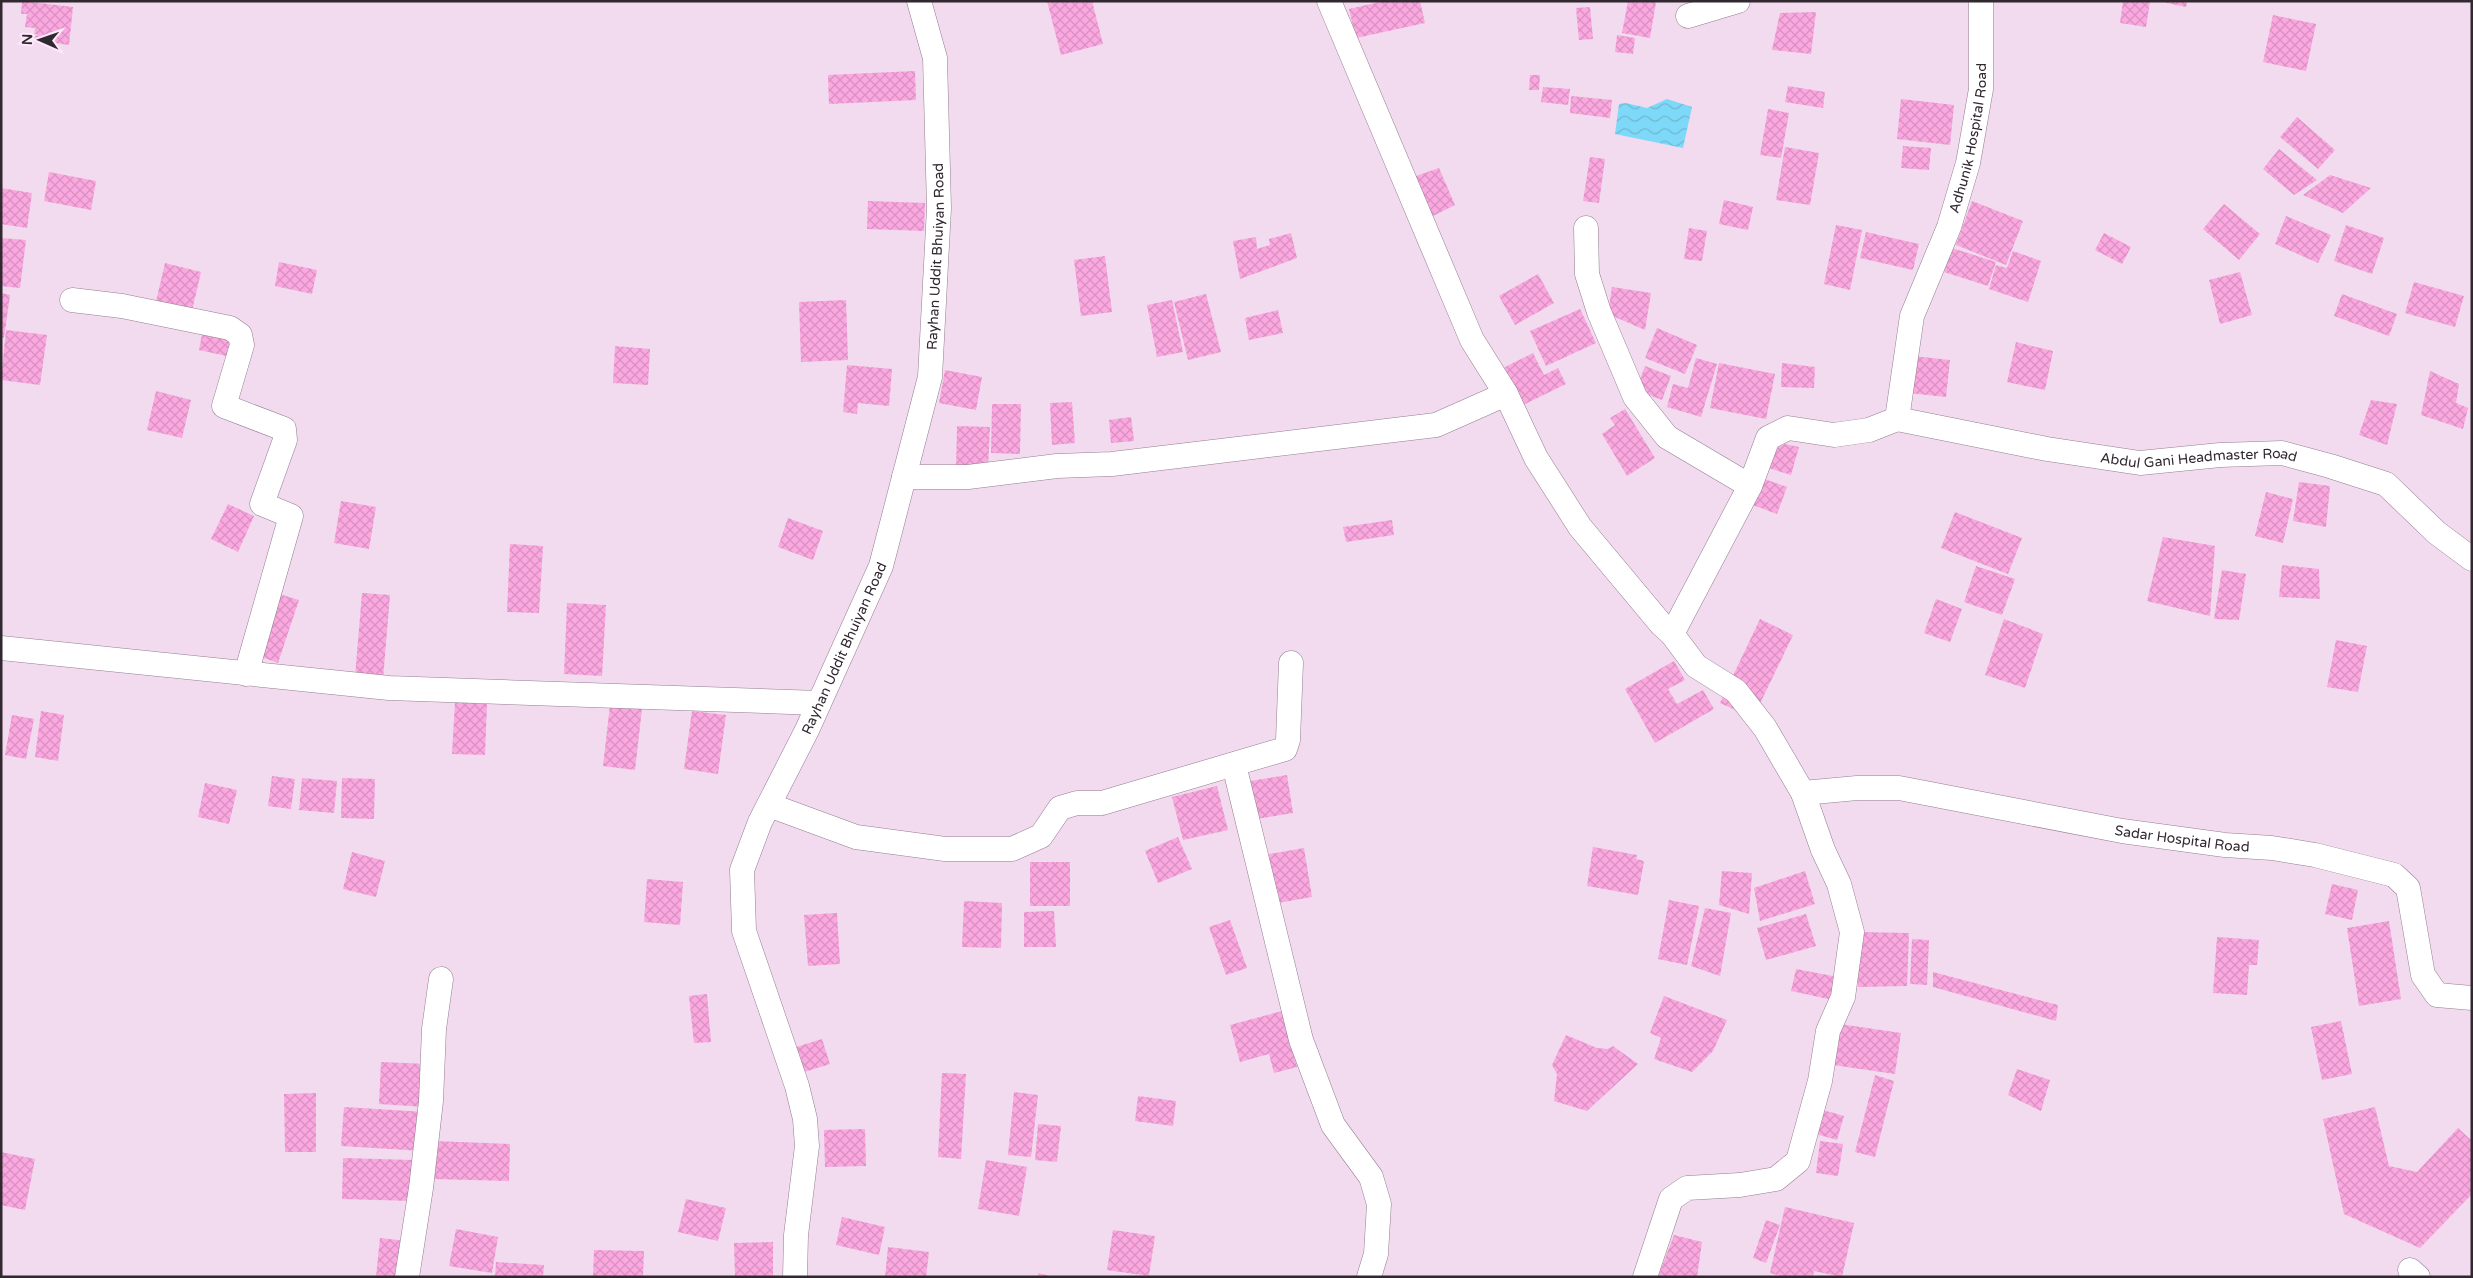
<svg xmlns="http://www.w3.org/2000/svg" width="2473" height="1278" font-family="'Varela Round',sans-serif">
  <style>
    .water { fill: url(#water-waves) }
    .building { fill: url(#building-cross-hatch) }
    .lines { fill: none; stroke-linecap: round; stroke-linejoin: round }
    .minor-casing { stroke: #947e92; stroke-width: 25 }
    .minor { stroke: #fff; stroke-width: 24 }
    .labels { text-anchor: middle; stroke-width: 4; stroke-linejoin: round; paint-order: stroke }
    .street-label { font-size: 14px; fill: #312830; stroke: #fce9fa }
  </style>
  <defs>
    <pattern id="water-waves" width="16" height="10" patternUnits="userSpaceOnUse" patternTransform="scale(1.25)"><rect width="16" height="10" fill="#7ed8f7"/><path d="M0 5q4-4 8 0t8 0" fill="none" stroke="#6db9d4"/></pattern>
    <pattern id="building-cross-hatch" width="8" height="8" patternUnits="userSpaceOnUse" patternTransform="scale(1.25)"><rect width="8" height="8" fill="#fca8e0"/><path d="M0 0l8 8M0 8l8-8" fill="none" stroke="#d891c0"/></pattern>
  </defs>
  <rect width="100%" height="100%" fill="#f2daef"/>
  <path class="water" d="M1667,99L1692,107L1683,148L1615,134L1619,104L1626,103L1647,108Z"/>
  <path class="building" d="M22,1L73,7L69,45L34,40L35,28L25,27L27,14H21Z
    M1047,1H1092L1103,44L1061,55Z
    M1384,1H1420L1425,23L1356,38L1349,9Z
    M1628,1L1656,2L1650,38L1622,33Z
    M2123,1H2150L2146,27L2120,23Z
    M2157,1H2187L2186,7Z
    M1590,7L1593,39L1579,40L1576,8Z
    M1816,12L1811,54L1772,50L1780,13Z
    M2273,15L2316,24L2306,71L2263,62Z
    M1617,35L1635,38L1633,54L1615,52Z
    M915,71L916,100L829,104L828,75Z
    M1530,75H1540L1539,90H1529Z
    M1788,86L1825,92L1823,108L1785,102Z
    M1543,87L1570,89L1568,105L1541,102Z
    M1571,96L1612,100L1610,118L1570,113Z
    M1901,99L1954,105L1950,145L1897,139Z
    M1768,109L1789,113L1781,158L1760,155Z
    M2297,117L2335,150L2318,169L2280,137Z
    M1903,146L1931,148L1929,170L1901,168Z
    M1785,147L1819,153L1810,205L1776,200Z
    M2279,149L2317,180L2294,195L2263,169Z
    M1590,157L1605,159L1599,203L1583,201Z
    M1439,168L1455,205L1429,218L1413,177Z
    M49,172L96,181L91,210L44,201Z
    M2330,175L2371,188L2343,213L2303,195Z
    M1,188L32,193L27,228L1,224Z
    M1724,200L1753,207L1748,230L1719,224Z
    M868,201L925,203L924,231L867,229Z
    M1972,201L2023,221L2006,265L1956,245Z
    M2224,204L2260,234L2239,260L2203,229Z
    M2286,216L2331,235L2318,263L2275,244Z
    M1836,225L1862,230L1850,290L1824,284Z
    M2346,225L2384,238L2372,274L2334,261Z
    M1689,228L1707,231L1702,261L1684,259Z
    M1866,232L1919,244L1913,270L1860,258Z
    M1291,233L1297,258L1240,279L1233,241L1256,237L1257,249L1270,245L1269,239Z
    M2104,233L2131,247L2122,264L2095,250Z
    M1,238L26,240L20,288L1,286Z
    M1952,248L1996,262L1988,286L1944,272Z
    M2013,251L2041,261L2028,302L1989,289L1996,265L2007,268Z
    M1105,256L1112,312L1081,316L1074,260Z
    M279,262L317,270L312,294L275,286Z
    M165,263L201,272L191,315L155,306Z
    M2240,272L2252,315L2220,324L2209,280Z
    M1538,274L1554,303L1515,325L1499,296Z
    M2414,282L2464,296L2455,327L2405,313Z
    M1612,287L1651,293L1645,330L1608,314Z
    M1,293L10,295L4,338L1,337Z
    M1206,294L1221,352L1188,360L1174,302Z
    M2342,294L2397,314L2389,336L2334,316Z
    M846,300L848,360L801,362L799,302Z
    M1172,300L1183,352L1157,357L1147,305Z
    M1580,309L1596,343L1546,366L1530,331Z
    M1278,310L1283,333L1249,340L1245,318Z
    M1657,328L1697,345L1685,374L1645,358Z
    M203,329L236,337L231,357L199,350Z
    M6,330L47,335L40,385L1,380Z
    M2016,342L2053,351L2045,390L2007,382Z
    M615,346L650,349L648,385L613,383Z
    M1533,353L1544,375L1558,368L1566,384L1519,407L1501,369Z
    M1913,356L1950,360L1946,397L1909,393Z
    M1696,358L1717,364L1701,417L1667,407L1673,384L1688,388Z
    M1719,363L1775,374L1766,419L1710,408Z
    M1782,363L1815,367L1814,388L1781,387Z
    M847,365L892,369L889,406L858,403L857,414L843,412Z
    M1645,366L1671,376L1662,400L1636,390Z
    M945,370L982,377L976,410L939,403Z
    M2430,371L2459,384L2456,403L2468,408L2463,429L2421,415Z
    M156,391L191,400L182,438L147,430Z
    M2371,400L2397,404L2387,445L2359,435Z
    M1072,402L1075,443L1052,445L1050,403Z
    M992,404H1021L1020,454L991,453Z
    M1625,409L1655,458L1627,476L1602,434L1615,425L1610,418Z
    M1131,417L1134,441L1111,443L1109,420Z
    M957,426L990,427L988,469L956,468Z
    M1785,444L1799,447L1791,475L1765,467L1777,448Z
    M1759,477L1787,487L1777,514L1750,504Z
    M2299,482L2330,486L2326,527L2293,521Z
    M2266,492L2293,499L2283,543L2255,536Z
    M341,501L376,507L369,549L334,543Z
    M228,504L254,516L238,552L211,539Z
    M1955,512L2022,538L2008,574L1941,548Z
    M788,518L823,531L813,560L778,547Z
    M1392,520L1394,535L1346,542L1343,527Z
    M2163,537L2215,546L2210,616L2147,601Z
    M510,544L543,546L539,613L507,612Z
    M2282,565L2319,569L2320,599L2279,597Z
    M1976,566L2015,579L2002,615L1964,602Z
    M2222,570L2246,574L2239,620L2214,619Z
    M276,593L299,600L278,663L256,655Z
    M362,593L390,595L383,679L355,677Z
    M1936,599L1962,609L1950,642L1924,633Z
    M567,603L606,605L602,676L564,674Z
    M1760,619L1793,635L1753,718L1720,703Z
    M2004,619L2043,634L2025,688L1985,675Z
    M2336,640L2367,646L2358,692L2327,687Z
    M1674,661L1685,680L1668,689L1677,704L1703,690L1714,709L1655,743L1625,689Z
    M455,702L487,704L485,755L452,754Z
    M610,705L642,709L635,770L603,766Z
    M41,711L64,715L58,761L35,757Z
    M692,711L726,715L718,774L684,769Z
    M12,715L34,719L26,759L5,755Z
    M1287,775L1293,813L1250,820L1244,782Z
    M272,776L295,779L291,809L268,806Z
    M302,778L337,781L334,813L299,810Z
    M342,778L375,779L374,819L341,818Z
    M205,783L237,790L229,824L198,817Z
    M1217,786L1228,830L1183,840L1172,797Z
    M1178,837L1192,869L1158,883L1145,851Z
    M1593,847L1637,855L1636,859L1644,861L1638,895L1587,886Z
    M1304,848L1312,897L1272,904L1264,855Z
    M352,852L385,861L376,897L343,889Z
    M1030,862H1070V906H1030Z
    M1722,871L1752,873L1749,914L1719,905Z
    M1805,871L1815,904L1760,921L1754,888Z
    M647,879L683,882L680,925L644,922Z
    M2332,884L2358,890L2352,920L2325,914Z
    M1669,900L1699,906L1687,965L1658,959Z
    M964,901L1002,903L1001,948L962,947Z
    M1705,908L1731,913L1720,976L1691,966Z
    M1054,911L1056,947H1024V912Z
    M837,913L840,964L808,966L804,915Z
    M1806,914L1816,946L1766,960L1757,928Z
    M1230,920L1247,968L1226,975L1209,927Z
    M2389,921L2401,999L2359,1006L2347,928Z
    M1859,932L1909,933L1907,986L1858,987Z
    M2217,937L2259,940L2257,965H2249L2247,995L2213,993Z
    M1912,939L1929,940L1927,985L1910,984Z
    M1796,969L1838,977L1833,1000L1791,991Z
    M1933,972L2058,1005L2056,1021L1933,987Z
    M707,994L711,1042L694,1043L689,996Z
    M1664,996L1727,1020L1713,1051L1692,1072L1654,1059L1661,1038L1650,1033Z
    M1282,1011L1297,1067L1274,1073L1269,1054L1240,1062L1230,1025Z
    M2341,1021L2352,1074L2322,1080L2311,1027Z
    M1840,1024L1901,1033L1895,1074L1833,1065Z
    M1566,1035L1597,1048L1608,1049L1613,1046L1638,1064L1587,1111L1554,1101L1557,1074L1552,1065Z
    M822,1039L830,1064L801,1073L793,1048Z
    M381,1062L427,1064L425,1107L379,1104Z
    M2017,1069L2050,1080L2041,1111L2008,1095Z
    M942,1073L966,1074L961,1159L938,1157Z
    M1875,1075L1894,1081L1875,1157L1855,1152Z
    M1014,1092L1038,1095L1031,1157L1008,1155Z
    M316,1093V1152H285L284,1094Z
    M1138,1096L1176,1101L1173,1126L1135,1121Z
    M344,1107L425,1112L423,1151L341,1146Z
    M2375,1107L2389,1166L2417,1172L2458,1128L2472,1141V1194L2420,1248L2344,1214L2323,1119Z
    M1823,1110L1844,1116L1837,1140L1816,1134Z
    M1038,1124L1061,1126L1057,1162L1035,1160Z
    M865,1129L866,1166L825,1167L824,1130Z
    M434,1141L510,1144L509,1181L433,1179Z
    M1820,1141L1843,1144L1838,1176L1816,1173Z
    M1,1152L35,1159L25,1210L1,1205Z
    M343,1158L414,1160L413,1201L342,1199Z
    M986,1160L1027,1167L1019,1216L978,1209Z
    M686,1199L726,1208L718,1241L678,1232Z
    M1785,1207L1854,1223L1842,1277L1814,1271L1813,1277H1784L1770,1273Z
    M842,1217L885,1227L879,1255L836,1245Z
    M1766,1220L1780,1225L1766,1263L1753,1258Z
    M456,1229L498,1237L492,1273L449,1266Z
    M1113,1230L1155,1236L1149,1276L1107,1270Z
    M1674,1235L1702,1242L1697,1277H1658Z
    M380,1238L407,1241L403,1277H376Z
    M773,1242V1277H735L734,1243Z
    M888,1247L929,1252L926,1277H885Z
    M594,1250L644,1251L643,1277H593Z
    M496,1262L544,1265L543,1277H495Z
    M1038,1273L1050,1276V1277H1038Z"/>
  <g class="lines">
    <defs>
      <g id="minor">
        <path d="M1329,1L1472,340L1506,394L1536,458L1580,527L1661,624L1672,634"/>
        <path d="M1688,16L1738,1"/>
        <path d="M1586,228L1587,274L1599,312L1635,397L1667,437L1750,486"/>
        <path d="M72,300L122,306L230,328L240,335L242,345L224,406L284,429L285,440L262,504L291,516L246,674"/>
        <path id="s1" d="M1897,419L2047,449L2140,463L2220,455L2282,453L2330,466L2386,484L2437,533L2472,559"/>
        <path d="M904,477H968L1057,466L1112,464L1436,425L1506,394"/>
        <path d="M1,648L389,688L819,703"/>
        <path d="M1234,765L1301,1040L1333,1125L1371,1177L1379,1204L1376,1254L1369,1277"/>
        <path id="s2" d="M1803,793L1857,788H1899L2122,831L2225,845L2272,848L2315,855L2394,875L2408,888L2423,975L2437,995L2472,998"/>
        <path d="M769,805L856,837L945,849H1012L1041,836L1060,808L1077,803H1102L1285,749L1288,740L1291,663"/>
        <path d="M2410,1270L2418,1277"/>
        <path d="M407,1277L421,1188L431,1101L434,1029L441,979"/>
        <path id="s3" d="M795,1277L796,1235L807,1146L805,1119L797,1086L744,931L742,870L760,822L807,730L881,566L930,377L939,208L935,58L919,1"/>
        <path id="s4" d="M1645,1277L1671,1199L1687,1188L1740,1185L1776,1179L1798,1161L1820,1081L1828,1031L1843,997L1852,932L1839,884L1823,850L1803,793L1765,728L1736,691L1696,666L1672,634L1750,486L1768,438L1788,428L1834,435L1869,430L1897,419L1912,316L1949,227L1968,163L1981,89V1"/>
      </g>
    </defs>
    <use href="#minor" class="minor-casing"/>
    <use href="#minor" class="minor"/>
  </g>
  <g class="labels">
    <g class="street-label">
      <text dy="5" stroke="none"><textPath href="#s4" startOffset="1458">Adhunik Hospital Road</textPath></text>
      <text dy="5" stroke="none"><textPath href="#s3" startOffset="1068">Rayhan Uddit Bhuiyan Road</textPath></text>
      <text dy="5" stroke="none"><textPath href="#s1" startOffset="306">Abdul Gani Headmaster Road</textPath></text>
      <text dy="5" stroke="none"><textPath href="#s3" startOffset="662">Rayhan Uddit Bhuiyan Road</textPath></text>
      <text dy="5" stroke="none"><textPath href="#s2" startOffset="384">Sadar Hospital Road</textPath></text>
    </g>
  </g>
  <rect width="2473" height="1278" fill="none" stroke="#312830" stroke-width="5"/>
  <g transform="translate(40 40) rotate(272)" stroke="#fce9fa" stroke-width="4" paint-order="stroke">
  <path d="M0-4L9 19L0 12L-9 19Z" fill="#312830"/>
  <text y="-8" font-size="14" font-weight="bold" text-anchor="middle" fill="#312830">N</text>
  </g>
</svg>
